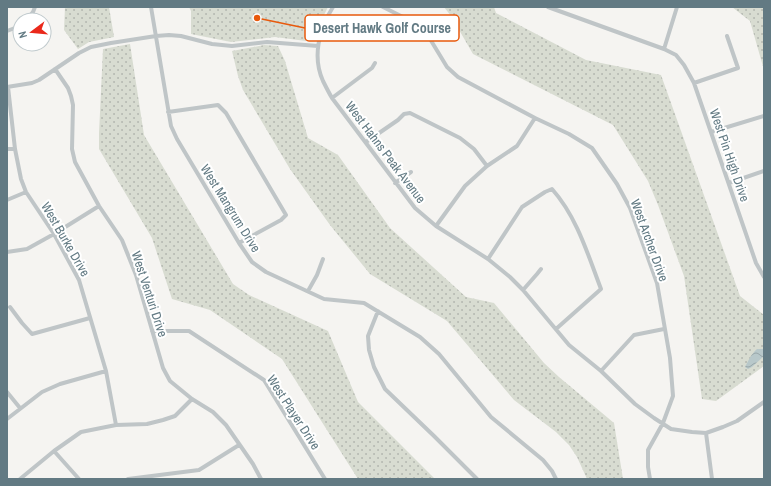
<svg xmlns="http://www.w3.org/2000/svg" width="771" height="486" font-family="'Archivo Narrow',sans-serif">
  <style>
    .grass { fill: url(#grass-dots) }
    .water { fill: url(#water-waves) }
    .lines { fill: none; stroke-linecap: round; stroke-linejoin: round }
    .street { stroke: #bfc5c7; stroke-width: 4 }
    .labels { text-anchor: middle; stroke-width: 4; stroke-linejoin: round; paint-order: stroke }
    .street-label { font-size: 13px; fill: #627a83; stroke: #fff }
    .leader { fill: none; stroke: #e8590c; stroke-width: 1.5 }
    .callout-dot { fill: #e8590c; stroke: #fff; stroke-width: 1.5 }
    .callout { fill: #fff; stroke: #e8590c; stroke-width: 1.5 }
    .callout-label { font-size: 14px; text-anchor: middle; font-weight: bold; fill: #627a83 }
  </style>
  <defs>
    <pattern id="grass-dots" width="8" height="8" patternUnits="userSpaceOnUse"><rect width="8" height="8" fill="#d8dcd1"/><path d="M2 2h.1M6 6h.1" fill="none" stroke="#b3b7af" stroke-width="1.8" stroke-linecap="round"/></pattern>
    <pattern id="water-waves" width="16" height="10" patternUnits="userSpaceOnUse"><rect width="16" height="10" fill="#b8c8ca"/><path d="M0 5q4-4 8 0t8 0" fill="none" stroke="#99a7a9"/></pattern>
  </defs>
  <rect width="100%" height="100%" fill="#f5f4f1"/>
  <path class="grass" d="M65,7H109L114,37L89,42L78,49L64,30Z
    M189,7H328L319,25L315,36L306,41L275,37L231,42L191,34V11Z
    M444,7H494L496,13L586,60L661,75L740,296L764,315V366L716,401L702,399L684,276L658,205L648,181L613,125L473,54L451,16Z
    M732,7H764V70L750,21Z
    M130,44L144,135L233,284L249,295L328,331L358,402L435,479H358L282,359L210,310L172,299L152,238L99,149V133L103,49Z
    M264,45L278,46L285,61L308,138L338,155L390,228L466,297L494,303L544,363L559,377L614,423L623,479H587L577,457L569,445L556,432L514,400L447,321L370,274L330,225L290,169L243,90L238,76L232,51Z"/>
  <path class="water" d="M757,349H764V356L752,367L748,369L745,367C748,361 752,353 757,349Z"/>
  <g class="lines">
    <path class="street" d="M151,7L171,126L177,139L239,243L252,262L266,272L324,299L364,303L420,337L439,354L491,417L543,460L552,471L556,479
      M333,7C319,29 312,57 323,81C326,87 329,93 332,98L415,208L436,226L488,259L510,277L523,290L569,345L601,371L635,404L654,418L671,429L692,432L706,433L723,427L737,421L764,402
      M383,7L415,23L427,34L447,67L458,77L535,118L569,134L592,148L617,184L630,208L657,283L670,358L673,396L663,423L648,450V467L650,479
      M548,7L664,49L676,55L684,65L694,83L756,263L764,277
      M27,20L33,12L35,7
      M7,31L20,26
      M664,49L677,7
      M55,69L68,88L71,96L73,105L72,149L75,162L99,206L122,240L136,275L163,368L170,381L192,399L213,412L226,425L253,464L261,479
      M694,83L738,68L727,36
      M7,87L32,83L39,80L79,53L91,47L111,43L156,36L169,35L181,36L212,44L232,46L267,42L318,46
      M8,87L15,149L21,179L26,192L54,234L79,280L106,371L116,425
      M332,98L372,68L375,63
      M168,112L218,105L226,113L286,215L281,220L239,243
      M711,132L764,116
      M366,142L398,120L404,114L410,113L460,138L474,149L487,166
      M7,149H15
      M395,183L411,172
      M729,183L764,171
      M7,200L26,192
      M436,226L465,186L487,166L517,146L535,118
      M7,252L27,249L54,234L99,206
      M488,259L522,207L545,192L552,189C577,217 588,255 601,289L556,329
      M523,290L537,274L541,269
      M308,291L317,275L323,259
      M10,307L22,323L32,334L90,318
      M378,311L368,336L369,350L374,367L385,389L434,436L477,479
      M152,331H189L264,380L325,479
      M601,371L634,335L664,329
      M7,392L20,408
      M7,419L42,392L60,384L106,371
      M706,433L712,479
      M54,451L79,479
      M20,479L54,451L81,432L116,425L147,424L163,420L175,416L192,399
      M128,479L199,470L239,445"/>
  </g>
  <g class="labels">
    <g class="street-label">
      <text transform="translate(386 152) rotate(53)" y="5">West Hahns Peak Avenue</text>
      <text transform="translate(730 155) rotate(71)" y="5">West Pin High Drive</text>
      <text transform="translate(231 208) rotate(58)" y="5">West Mangrum Drive</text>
      <text transform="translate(66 239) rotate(60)" y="5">West Burke Drive</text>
      <text transform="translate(650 240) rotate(70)" y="5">West Archer Drive</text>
      <text transform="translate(150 294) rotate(72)" y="5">West Venturi Drive</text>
      <text transform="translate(294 412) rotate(57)" y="5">West Player Drive</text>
    </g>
  </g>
  <path class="leader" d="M257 18L305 28"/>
  <circle class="callout-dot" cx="257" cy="18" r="4"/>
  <rect class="callout" x="305" y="15" width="154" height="26" rx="4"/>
  <g class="callout-label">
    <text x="382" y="33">Desert Hawk Golf Course</text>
  </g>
  <rect width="771" height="486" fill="none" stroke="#627a83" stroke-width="16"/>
  <g transform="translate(32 32) rotate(254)"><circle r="19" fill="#ffffff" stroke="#c0cacd"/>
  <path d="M0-3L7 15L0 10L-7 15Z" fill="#ea291b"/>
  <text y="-6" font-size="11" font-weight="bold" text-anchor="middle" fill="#627a83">N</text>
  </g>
</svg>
